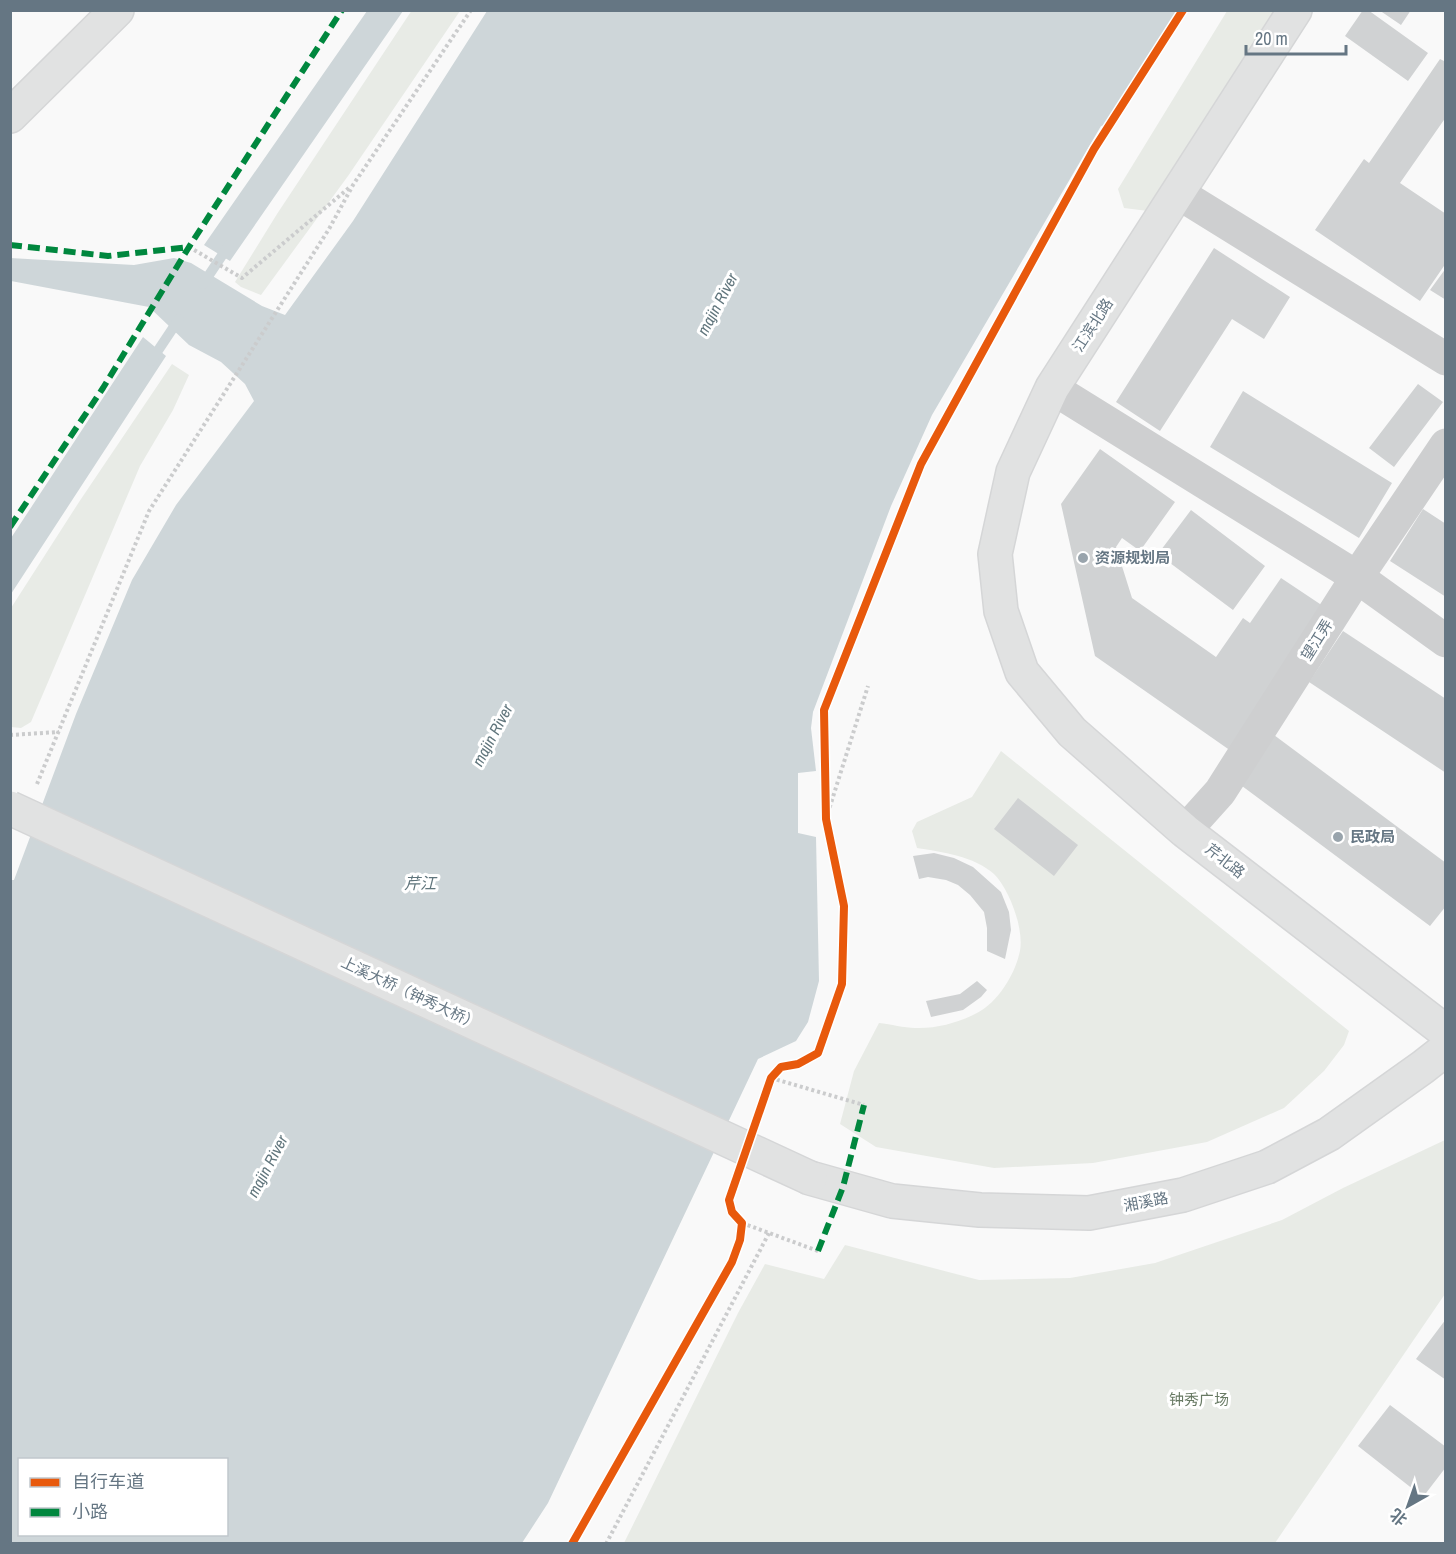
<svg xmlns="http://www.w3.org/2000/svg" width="1456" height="1554" font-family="'Archivo Narrow','Noto Sans SC',sans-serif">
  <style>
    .green { fill: #e8ebe6 }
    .water { fill: #ced6d9; fill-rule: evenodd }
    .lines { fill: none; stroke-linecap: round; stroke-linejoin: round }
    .stream { stroke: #ced6d9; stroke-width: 10 }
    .building { fill: #d0d2d3 }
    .major-casing { stroke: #d5d6d7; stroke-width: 36 }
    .path { stroke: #cbcccd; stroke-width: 4; stroke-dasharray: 3 3; stroke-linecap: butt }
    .minor { stroke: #cecfd0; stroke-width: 33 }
    .major { stroke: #e1e2e2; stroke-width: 33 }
    .major-bridge-casing { stroke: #d5d6d7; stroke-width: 36; stroke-linecap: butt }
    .major-bridge { stroke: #e1e2e2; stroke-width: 33 }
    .quiet { stroke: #00873e; stroke-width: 6; stroke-dasharray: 12 6; stroke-linecap: butt }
    .cycleway-casing { stroke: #fff; stroke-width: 11 }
    .cycleway { stroke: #e8590c; stroke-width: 8 }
    .poi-dot { fill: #99a4ac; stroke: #fff; stroke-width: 2 }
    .labels { text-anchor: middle; stroke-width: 6; stroke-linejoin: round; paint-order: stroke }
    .street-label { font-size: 15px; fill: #657683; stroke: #fff }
    .poi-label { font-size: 15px; font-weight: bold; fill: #657683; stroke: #fff; text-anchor: start }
    .park-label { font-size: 15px; fill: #687a64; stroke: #fff }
    .water-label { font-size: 16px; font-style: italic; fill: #60757c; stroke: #fff }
  </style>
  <rect width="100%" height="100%" fill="#f9f9f9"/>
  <path class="green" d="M412,10L460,11L348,176L261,295L241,287L235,282L277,214Z
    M1227,11H1275L1148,211L1124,208L1118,189Z
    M172,364L189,375L173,410L140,466L31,722L21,728L11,727V608L79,502Z
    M1001,751L1349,1031L1344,1045L1324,1071L1284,1108L1207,1142L1093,1163L994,1168L876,1147L840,1124L854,1071L879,1023C891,1024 904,1028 915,1028C934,1029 957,1023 973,1015C996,1005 1013,978 1019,955C1026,933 1010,890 994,874C974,856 942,852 917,848L912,831L917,822L972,797Z
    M1445,1140V1294L1275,1543H624L738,1313L765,1264L824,1279L845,1245L979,1280L1070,1278L1155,1263L1282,1220L1343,1188Z"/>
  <path class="water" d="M367,11H403L230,261L204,245Z
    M487,11H1185L1116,123L1101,126L932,415L891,506L813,712L811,728L816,771L798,773V833L816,837L819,981L808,1022L796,1041L758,1059L548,1503L522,1543H11V880H14L76,714L132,580L176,505L254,401L245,384L221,362L189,345L149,307L11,281L10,258L134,265L174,258L191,263L262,306L285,315L353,221ZM20,1460H226V1534H20Z
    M143,337L166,356L11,594V538Z"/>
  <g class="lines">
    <path class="stream" d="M203,284L229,245
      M151,361L179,319"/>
  </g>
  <path class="building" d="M1363,10H1368L1428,53L1408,81L1345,36Z
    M1379,10H1411L1401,25Z
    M1440,59L1446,62V117L1400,183L1446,214V263L1420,301L1315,230L1364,159L1369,163Z
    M1214,248L1290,297L1264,339L1232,319L1160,431L1116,402Z
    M1446,268V300L1430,290Z
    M1418,384L1443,402L1394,467L1369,448Z
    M1243,391L1392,483L1359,538L1210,447Z
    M1100,449L1175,502L1140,551L1122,538L1116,547L1132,598L1216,657L1243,618L1250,623L1281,578L1329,610L1231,751L1095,656L1061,504Z
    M1423,509L1446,524V597L1390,561Z
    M1191,510L1265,566L1233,610L1158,554Z
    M1343,631L1446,699V773L1309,682Z
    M1274,735L1446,863V906L1430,926L1238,783Z
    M1018,798L1078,845L1054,876L994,829Z
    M934,853L954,858L973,867L1001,892L1009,912L1011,930L1005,959L987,951V928L984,912L970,895L958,885L946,880L928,877L919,879L913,856Z
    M977,981L987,990L981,997L963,1010L931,1017L926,1001L960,994Z
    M1446,1319V1380L1416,1359Z
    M1390,1405L1446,1447V1467L1423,1497L1358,1446Z"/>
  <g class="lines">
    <defs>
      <path id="major" d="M1295,10L1052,388L1013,472L995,554L1001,611L1022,672L1072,732L1185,831L1446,1032
        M10,116L117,10
        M810,1178L892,1201L980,1210L1089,1213L1183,1195L1267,1167L1329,1134L1423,1067L1446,1049"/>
    </defs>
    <use href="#major" class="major-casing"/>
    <path class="path" d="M189,247L242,278L350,187
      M10,735L59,732
      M37,784L149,511L329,229L353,185L471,10
      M826,819L868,686
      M771,1078L864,1105
      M742,1223L818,1251
      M606,1544L769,1233"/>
    <path class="minor" d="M1178,193L1446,359
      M1052,388L1357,577L1446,641
      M1185,831L1220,792L1357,577L1446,445"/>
    <use href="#major" class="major"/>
    <defs>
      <path id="major-bridge" d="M10,808L810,1178"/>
    </defs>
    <use href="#major-bridge" class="major-bridge-casing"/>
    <use href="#major-bridge" class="major-bridge"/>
    <path class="quiet" d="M10,245L108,256L189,247
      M10,527L103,388L189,247L342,10
      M818,1251L843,1187L864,1105"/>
    <defs>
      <path id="cycleway" d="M572,1544L732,1262L740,1240L742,1223L732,1212L729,1200L771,1078L781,1067L798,1064L818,1053L842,984L844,906L826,819L824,710L921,464L1094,149L1183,10"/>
    </defs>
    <use href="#cycleway" class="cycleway-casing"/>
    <use href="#cycleway" class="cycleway"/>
  </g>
  <g class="poi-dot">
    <circle cx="1083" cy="558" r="6"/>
    <circle cx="1338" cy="837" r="6"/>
  </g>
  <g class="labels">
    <g class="street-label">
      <text transform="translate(1093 325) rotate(-57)" y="5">江滨北路</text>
      <text transform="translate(1317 640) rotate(-58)" y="5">望江弄</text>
      <text transform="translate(1225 861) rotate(38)" y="5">芹北路</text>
      <text transform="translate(410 993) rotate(25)" y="5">上溪大桥（钟秀大桥）</text>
      <text transform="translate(1146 1202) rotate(-11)" y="5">湘溪路</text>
    </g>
    <g class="poi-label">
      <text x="1095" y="563">资源规划局</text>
      <text x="1350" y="842">民政局</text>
    </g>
    <g class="park-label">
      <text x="1199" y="1405">钟秀广场</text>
    </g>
    <g class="water-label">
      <text transform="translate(717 304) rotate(-62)" y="6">majin River</text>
      <text transform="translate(492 735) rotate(-62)" y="6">majin River</text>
      <text x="420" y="889">芹江</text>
      <text transform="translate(267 1166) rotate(-62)" y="6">majin River</text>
    </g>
  </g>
  <rect width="1456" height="1554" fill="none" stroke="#657683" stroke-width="24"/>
  <rect x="18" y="1458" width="210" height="78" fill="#ffffff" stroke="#c1c8cd" stroke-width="1.5"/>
  <rect x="30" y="1478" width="30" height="9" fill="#e8590c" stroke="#c1c8cd" stroke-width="1.5"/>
  <text x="72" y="1488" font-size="18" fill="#657683">自行车道</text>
  <rect x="30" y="1508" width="30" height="9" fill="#00873e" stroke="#c1c8cd" stroke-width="1.5"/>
  <text x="72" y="1518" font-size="18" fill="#657683">小路</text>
  <g transform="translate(1408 1506) rotate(220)" stroke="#ffffff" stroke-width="4.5" paint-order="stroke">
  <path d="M0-4.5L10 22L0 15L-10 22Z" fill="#657683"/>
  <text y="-9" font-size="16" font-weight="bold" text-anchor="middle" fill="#657683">北</text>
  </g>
  <path d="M1246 45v9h100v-9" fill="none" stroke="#657683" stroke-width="3"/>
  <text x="1255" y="45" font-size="18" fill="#657683" stroke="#ffffff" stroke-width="4.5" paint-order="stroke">20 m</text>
</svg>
